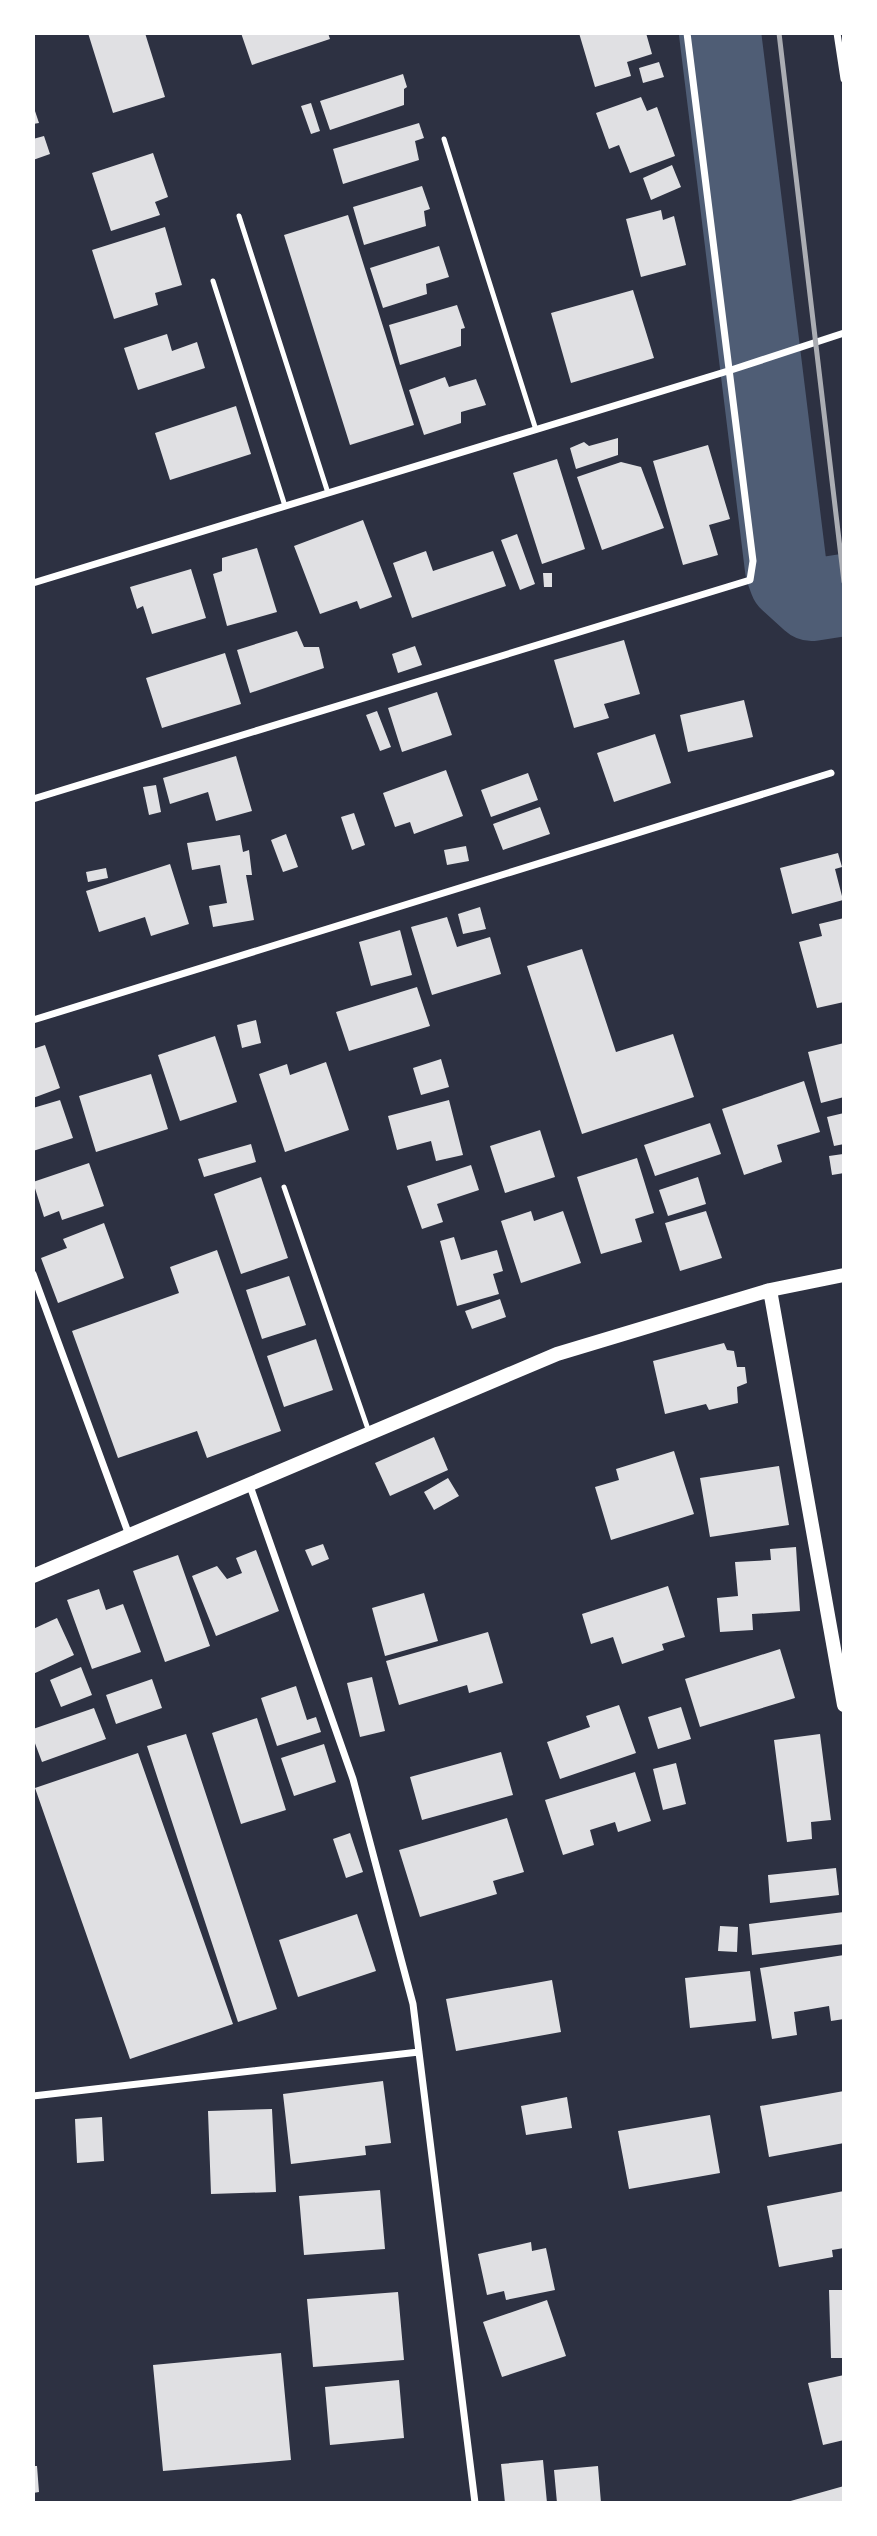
<svg xmlns="http://www.w3.org/2000/svg" width="877" height="2536" font-family="Signika,sans-serif">
  <style>
    .lines { fill: none; stroke-linecap: round; stroke-linejoin: round }
    .river { stroke: #4f5d75; stroke-width: 82 }
    .building { fill: #e0e0e3 }
    .service { stroke: #fff; stroke-width: 5 }
    .minor { stroke: #fff; stroke-width: 7 }
    .secondary { stroke: #fff; stroke-width: 14 }
    .rail { stroke: #abadb3; stroke-width: 5 }
  </style>
  <rect width="100%" height="100%" fill="#2d3142"/>
  <g class="lines">
    <path class="river" d="M720,33L786,569L790,580L812,600L844,595"/>
  </g>
  <path class="building" d="M88,33H145L165,97L113,113Z
    M241,33H328L330,39L252,65Z
    M579,33H646L652,54L627,62L631,76L595,87Z
    M659,62L664,77L643,83L639,68Z
    M403,74L407,87L404,89V105L330,130L320,101Z
    M641,97L647,111L657,107L675,156L630,173L619,145L609,149L596,113Z
    M311,103L320,131L311,134L301,106Z
    M33,105L39,123L33,124Z
    M419,123L424,138L415,141L419,160L343,184L333,149Z
    M44,136L50,154L33,160V139Z
    M153,153L168,197L155,202L160,215L111,231L92,173Z
    M672,165L681,187L651,200L643,178Z
    M422,186L430,209L424,211L426,226L364,245L353,207Z
    M661,210L663,220L674,216L686,265L641,277L626,219Z
    M348,215L414,425L350,445L284,235Z
    M165,227L182,285L155,293L158,305L114,319L92,250Z
    M439,246L449,277L426,284L427,294L383,308L370,268Z
    M633,290L654,358L571,383L551,313Z
    M457,305L465,328L461,329V346L400,365L389,325Z
    M167,334L172,351L197,342L205,368L138,390L124,348Z
    M445,377L449,387L476,379L486,405L461,412V423L424,435L409,390Z
    M236,406L251,454L170,480L155,433Z
    M618,438V455L576,469L570,448L584,442L589,446Z
    M708,445L730,519L709,525L718,555L683,565L653,461Z
    M557,459L585,549L542,564L513,473Z
    M621,462L641,467L664,528L602,550L577,477Z
    M363,520L392,597L360,609L357,601L320,614L294,546Z
    M517,534L535,584L520,590L501,540Z
    M257,548L277,612L227,626L213,574L222,571V558Z
    M426,551L433,571L493,551L506,586L412,618L393,563Z
    M191,569L206,618L152,634L143,606L137,609L130,587Z
    M543,573H552V587H544Z
    M297,631L304,647H319L324,668L250,693L237,650Z
    M624,640L640,694L604,704L609,718L574,728L554,660Z
    M415,646L422,665L398,673L392,654Z
    M225,653L241,704L162,728L146,678Z
    M437,692L452,735L402,752L388,708Z
    M744,700L753,737L688,752L680,715Z
    M377,711L391,747L380,751L366,715Z
    M655,734L671,783L614,802L597,753Z
    M236,756L252,811L216,821L208,792L170,804L163,778Z
    M446,770L463,816L414,834L410,822L395,827L383,793Z
    M528,773L538,800L491,817L481,790Z
    M156,785L161,812L149,815L143,787Z
    M540,807L550,834L503,850L493,824Z
    M354,813L365,845L352,850L341,817Z
    M286,834L298,867L283,872L271,840Z
    M240,835L243,852L249,850L252,875H246L254,920L213,927L209,906L227,903L220,865L192,870L187,843Z
    M466,846L469,861L447,865L444,850Z
    M838,853L842,867L835,869L843,900L792,914L780,868Z
    M170,864L189,924L151,936L145,917L99,932L86,891Z
    M106,868L108,878L88,882L86,872Z
    M480,907L486,929L463,934L458,914Z
    M447,917L457,947L490,937L501,974L432,995L411,927Z
    M844,918V1002L817,1008L799,942L822,936L819,924Z
    M400,930L412,975L371,986L359,942Z
    M582,949L616,1052L673,1034L694,1097L582,1134L527,966Z
    M417,987L430,1026L349,1051L336,1012Z
    M256,1020L261,1043L242,1048L237,1025Z
    M215,1036L237,1102L180,1121L158,1055Z
    M844,1043V1097L821,1103L808,1052Z
    M45,1045L60,1088L33,1098V1049Z
    M441,1059L449,1087L421,1095L413,1068Z
    M326,1062L349,1130L285,1152L259,1074L287,1064L290,1075Z
    M151,1074L168,1129L96,1152L79,1096Z
    M804,1081L820,1132L777,1145L782,1162L744,1175L722,1109Z
    M60,1100L73,1138L33,1151V1108Z
    M449,1100L463,1155L436,1161L431,1141L397,1150L388,1116Z
    M844,1113V1144L834,1146L827,1117Z
    M710,1123L721,1154L655,1176L644,1145Z
    M540,1130L555,1177L505,1193L490,1146Z
    M251,1144L256,1162L204,1177L198,1159Z
    M843,1154L844,1173L832,1175L829,1156Z
    M637,1158L654,1213L635,1219L642,1242L601,1254L577,1177Z
    M89,1163L104,1206L62,1220L59,1211L44,1217L33,1182Z
    M471,1165L479,1190L437,1204L443,1222L422,1229L407,1186Z
    M261,1177L288,1258L241,1274L214,1194Z
    M698,1177L706,1204L668,1216L659,1190Z
    M531,1211L534,1221L563,1211L581,1263L521,1283L501,1221Z
    M706,1211L722,1258L680,1271L665,1223Z
    M104,1223L124,1278L58,1303L41,1258L67,1248L63,1239Z
    M454,1237L461,1260L497,1250L503,1271L493,1274L499,1294L457,1306L440,1241Z
    M217,1250L281,1431L207,1458L197,1431L118,1458L72,1331L179,1293L170,1267Z
    M289,1276L306,1325L262,1339L246,1290Z
    M500,1299L506,1317L472,1329L465,1311Z
    M316,1339L333,1390L284,1407L267,1356Z
    M724,1343L727,1350L734,1351L737,1367H745L747,1383L737,1387L738,1403L709,1410L706,1404L665,1414L653,1361Z
    M434,1437L448,1470L390,1496L375,1463Z
    M674,1451L694,1514L611,1540L595,1487L619,1480L616,1469Z
    M779,1466L789,1525L710,1537L700,1478Z
    M448,1478L459,1496L434,1510L424,1492Z
    M323,1544L329,1559L312,1566L305,1550Z
    M796,1547L800,1611L752,1614L753,1630L720,1632L717,1598L738,1596L735,1562L771,1560L770,1549Z
    M256,1550L279,1611L216,1636L192,1576L217,1566L227,1579L242,1573L236,1558Z
    M178,1555L210,1646L165,1662L133,1571Z
    M668,1586L685,1637L662,1644L664,1650L622,1664L613,1637L591,1644L582,1614Z
    M99,1589L106,1610L123,1604L141,1652L92,1669L67,1600Z
    M424,1593L438,1641L385,1656L372,1608Z
    M57,1618L74,1655L33,1674V1629Z
    M488,1632L503,1683L469,1693L467,1685L399,1705L386,1661Z
    M780,1649L795,1698L700,1727L685,1679Z
    M81,1667L92,1695L61,1707L50,1680Z
    M372,1677L385,1731L360,1737L347,1683Z
    M152,1679L162,1708L116,1724L106,1695Z
    M296,1686L307,1720L316,1717L321,1732L277,1746L261,1698Z
    M619,1705L636,1753L560,1779L547,1742L590,1727L586,1716Z
    M681,1707L691,1739L658,1749L648,1717Z
    M94,1708L106,1739L42,1762L33,1738V1729Z
    M257,1718L286,1810L241,1824L212,1733Z
    M186,1734L277,2009L238,2022L147,1746Z
    M820,1734L831,1820L811,1822L812,1839L787,1842L774,1740Z
    M324,1744L336,1782L294,1796L281,1758Z
    M501,1752L513,1795L422,1820L410,1777Z
    M138,1753L233,2024L130,2059L35,1788Z
    M676,1763L686,1804L663,1810L653,1769Z
    M635,1772L651,1821L618,1832L615,1822L590,1830L594,1845L563,1855L545,1800Z
    M507,1818L524,1872L493,1881L497,1894L420,1917L399,1850Z
    M350,1833L363,1872L346,1878L333,1839Z
    M836,1868L839,1895L770,1903L768,1875Z
    M844,1912V1944L752,1955L749,1924Z
    M357,1914L376,1971L298,1997L279,1940Z
    M720,1926L738,1927L737,1952L718,1951Z
    M844,1955V2019L831,2021L829,2006L794,2012L797,2035L772,2039L760,1968Z
    M750,1971L756,2021L690,2028L685,1978Z
    M552,1980L561,2032L456,2051L446,1999Z
    M383,2081L391,2143L365,2146L366,2155L291,2164L283,2094Z
    M844,2091V2143L769,2157L760,2106Z
    M567,2097L572,2128L526,2135L521,2106Z
    M272,2109L276,2192L211,2194L208,2111Z
    M710,2115L720,2173L629,2189L618,2131Z
    M102,2117L104,2161L77,2163L75,2119Z
    M380,2190L385,2249L304,2255L299,2196Z
    M844,2191V2248L832,2250L833,2257L779,2267L767,2206Z
    M531,2242L532,2251L546,2248L555,2290L506,2300L504,2291L487,2295L478,2254Z
    M829,2290H844V2358H831Z
    M398,2292L404,2360L313,2367L307,2299Z
    M547,2300L566,2356L502,2377L483,2322Z
    M281,2353L291,2460L163,2471L153,2365Z
    M844,2375V2440L823,2445L808,2383Z
    M399,2380L404,2438L330,2445L325,2387Z
    M543,2460L547,2503H505L501,2464Z
    M33,2466H37L39,2492L33,2493Z
    M598,2466L601,2503H557L554,2470Z
    M844,2486V2503H787V2502Z"/>
  <g class="lines">
    <path class="service" d="M444,139L536,430
      M239,216L328,493
      M213,281L285,506
      M284,1187L369,1432"/>
    <path class="minor" d="M837,33L844,79
      M33,583L728,371L844,333
      M33,799L750,580L753,561L687,33
      M33,1020L831,773
      M33,1274L129,1535
      M250,1486L353,1779L413,2004L475,2503
      M33,2096L419,2052"/>
    <path class="secondary" d="M844,1275L770,1290L844,1705
      M33,1576L557,1354L770,1290"/>
    <path class="rail" d="M779,33L844,582"/>
  </g>
  <rect width="877" height="2536" fill="none" stroke="#ffffff" stroke-width="70"/>
</svg>
